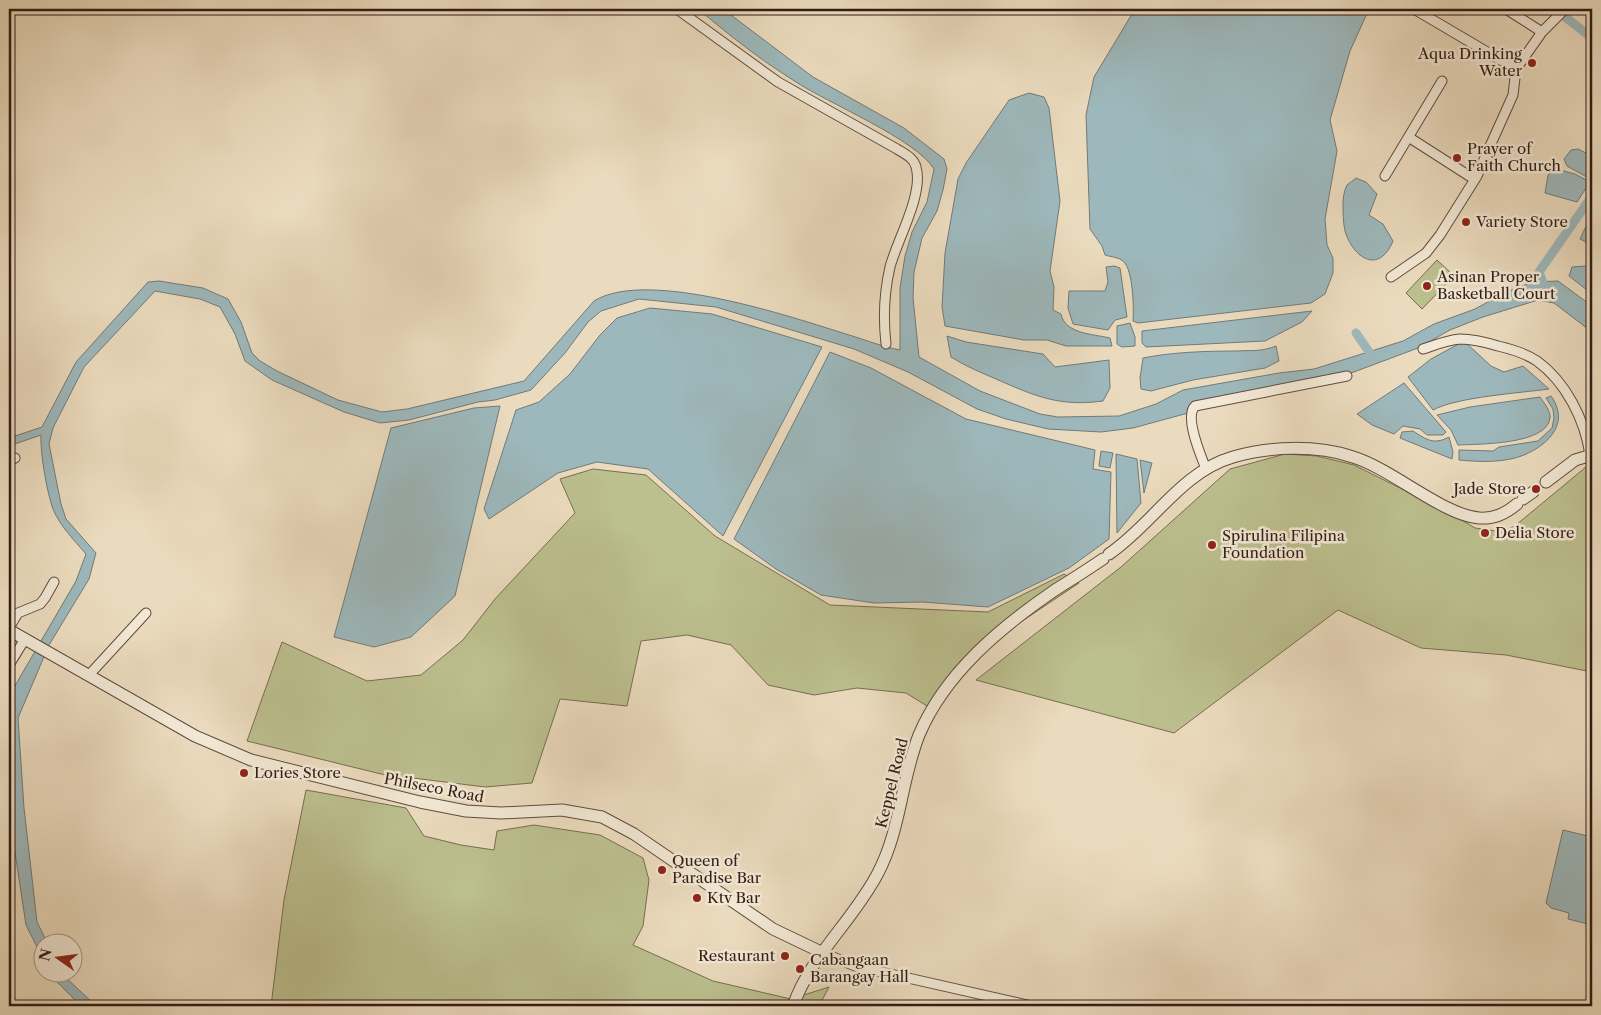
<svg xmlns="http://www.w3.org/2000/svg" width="1601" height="1015" font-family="'Libre Caslon Text',serif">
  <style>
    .green { fill: #bcbf8e; stroke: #776e51 }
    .water { fill: #9db8bc; stroke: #727a79 }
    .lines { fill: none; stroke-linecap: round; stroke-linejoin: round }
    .canal { stroke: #9db8bc; stroke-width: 9 }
    .minor-casing { stroke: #604c3e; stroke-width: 11 }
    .tertiary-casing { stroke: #604c3e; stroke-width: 13 }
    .minor { stroke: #f2e8d5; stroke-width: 9 }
    .tertiary { stroke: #f2e8d5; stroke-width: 11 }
    .poi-dot { fill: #8f2418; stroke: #f2e8d5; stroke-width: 2 }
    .labels { text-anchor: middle; stroke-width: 5; stroke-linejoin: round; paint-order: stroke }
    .poi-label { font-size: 15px; fill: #321c14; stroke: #f2e8d5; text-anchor: start }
    .street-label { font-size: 15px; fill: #321c14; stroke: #f2e8d5 }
  </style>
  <rect width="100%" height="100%" fill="#ebdbbe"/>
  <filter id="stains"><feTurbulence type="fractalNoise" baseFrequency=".004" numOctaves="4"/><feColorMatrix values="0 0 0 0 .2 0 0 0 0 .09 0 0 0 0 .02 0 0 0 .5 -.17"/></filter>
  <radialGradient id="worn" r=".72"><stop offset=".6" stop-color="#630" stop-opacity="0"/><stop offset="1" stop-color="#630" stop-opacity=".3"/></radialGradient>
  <path class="green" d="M1437,260L1454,276L1422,309L1406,293Z
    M1285,454L1317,456L1354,465L1450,513L1475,528L1503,532L1516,525L1592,462V672L1506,655L1421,648L1338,610L1174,733L976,680L1121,567L1230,469Z
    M593,469L646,475L715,536L830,605L988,612L1064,574L1079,583L976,652L932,709L906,693L857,688L814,695L768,685L731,645L687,635L641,641L627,706L560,699L532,783L485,787L381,774L247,741L282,642L367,681L421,675L463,640L495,599L575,513L560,479Z
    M306,790L406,808L424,836L461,845L494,850L497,831L534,825L600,835L643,858L649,880L643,926L633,945L713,981L791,999L829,987L819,1006H271L284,900Z"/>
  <path class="water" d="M698,9H723L813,77L904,128L944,159L947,169L943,190L937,211L922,238L914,272L913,298L919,357L980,391L1040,414L1058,417L1119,416L1156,404L1183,390L1279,373L1314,369L1403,341L1434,324L1475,309L1506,292L1533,282L1558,281L1588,303L1592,307V332L1554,303L1538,300L1483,317L1450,330L1418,348L1319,385L1225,403L1133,428L1101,432L1048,429L1006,419L977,409L908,372L854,349L716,307L639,299L601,311L588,322L565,353L531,390L495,400L478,402L409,420L380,423L344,412L272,380L245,361L235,334L220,307L200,299L155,291L84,367L53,428L49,444L61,504L66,519L96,553L89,579L49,645L18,718L24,808L37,922L47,942H42V957L26,925L9,813V696L76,581L86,554C74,540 60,526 53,509C47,493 40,452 41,435L9,446V438L42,427L76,362L148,282L159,281L203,288L228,299L241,322L252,353L260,361L277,371L338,400L382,412L407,409L524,381L594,301C647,268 792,317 849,335C866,340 883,347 900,350V288L905,256L912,232L927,202L934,169C917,140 828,103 796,82C762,61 729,35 698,9Z
    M1135,9H1369L1350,51L1330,120L1337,151L1325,219L1327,245L1333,258V273L1325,294L1311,303L1138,323L1133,321C1134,308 1133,271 1124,262C1119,257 1111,257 1105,255L1102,246L1090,229L1086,115L1094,77Z
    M1029,93L1044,97L1049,108L1060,201L1050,271L1054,287L1053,310L1061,314C1065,334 1093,334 1110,338L1112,346H1066L1047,340H1024L945,326L942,307L945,253L958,179L966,163L1009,100Z
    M1578,149L1592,156V180L1567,166L1564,159L1571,150Z
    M1556,169L1575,174L1590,182L1577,202L1545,193L1548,175Z
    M1356,178L1366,182L1377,194L1369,215L1383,224L1393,241C1379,275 1353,258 1345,231C1343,222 1343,213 1343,204C1343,199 1344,190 1347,185C1349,183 1354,180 1356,178Z
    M1592,214V245L1580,239Z
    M1114,266L1120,268L1127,317L1115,320L1108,330L1073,324L1068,308L1069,291H1105L1108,282L1106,267Z
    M1585,266L1592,268V294L1569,276L1572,267Z
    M650,308L712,314L822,347L723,536L648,469L597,462L558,473L489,519L484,509L516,410L539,402L570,374L600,335L617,318Z
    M1312,311L1302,322L1265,341L1146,347L1142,343V331Z
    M1130,323L1135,337V346L1122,347L1117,344V326Z
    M947,336L966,342L1043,354L1055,367L1109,360L1110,388L1103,401C1059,407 1035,396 996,379C980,372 965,366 951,357Z
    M1464,341L1491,366L1504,372L1523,366L1549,389C1520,393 1457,397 1433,410L1408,377L1431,359Z
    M1276,346L1279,361L1265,368L1193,380L1151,391L1141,389L1140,378L1143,358C1173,352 1207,351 1237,351C1254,350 1260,352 1276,346Z
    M830,352L871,368L966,419L1095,450L1093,469L1111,472L1109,539L1069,568L988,607L923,602L874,603L821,595L776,569L734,539Z
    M1404,383L1446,432L1443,435H1427L1420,429L1403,426L1394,434L1372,425L1357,414Z
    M1551,396C1570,422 1550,444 1524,455C1505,463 1479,462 1459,460V450L1493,451L1499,447L1538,441L1552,428L1554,418L1553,409L1546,398Z
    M1540,397C1544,403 1551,411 1550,418C1547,445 1478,444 1458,445L1451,430L1437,415L1470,407Z
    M500,406L455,596L411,637L374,647L334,637L391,428L474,408Z
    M1413,431C1427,440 1434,445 1449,437L1453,452L1452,459L1400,438L1402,432Z
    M1101,451L1113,453L1110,468L1099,466Z
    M1116,454L1137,459L1141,503L1117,533Z
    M1140,460L1152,463L1144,493Z
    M1563,830L1592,837V925L1568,919L1569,913L1551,908L1546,903Z
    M50,973H61L96,1006H81L54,979Z"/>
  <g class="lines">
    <path class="canal" d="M1555,9L1592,38
      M1545,289L1539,272L1592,196
      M1356,333L1372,356"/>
    <defs>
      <path id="minor" d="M677,9L778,82L897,149C905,154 914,158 916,167C924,194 897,240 890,267C884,293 883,318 886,344
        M1414,9L1516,69
        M1506,9L1542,32
        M1410,138L1474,179
        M1385,176L1442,81
        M1391,277L1426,253L1440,235L1477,176L1486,155L1513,95L1516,69L1542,32L1565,9
        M1423,349C1435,345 1447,340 1460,339C1473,339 1485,342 1498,346C1511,349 1525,353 1537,361C1566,382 1585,420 1590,455
        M9,461L15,458
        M1206,469C1201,456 1184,417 1195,406L1347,376
        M9,628L18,613L40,604L45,598L54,582
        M9,665L25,639
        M89,675L146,613
        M821,952L855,966L1032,1006"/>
      <path id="tertiary" d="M1546,482L1575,460L1592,455
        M1523,499L1533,492
        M1109,554C1152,525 1181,472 1233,457C1270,446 1317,445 1353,457C1392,469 1443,515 1479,518C1494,519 1505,514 1517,504
        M9,630L195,736L251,760L420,802L466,811L501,813L562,810L602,817L634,834L773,929L821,952
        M793,1006C811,955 853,921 878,873C901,829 901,780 919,735C945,673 1001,627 1055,590C1071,580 1087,570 1103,559"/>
    </defs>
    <use href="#minor" class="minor-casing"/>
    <use href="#tertiary" class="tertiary-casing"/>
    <use href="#minor" class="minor"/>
    <use href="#tertiary" class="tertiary"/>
  </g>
  <g class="poi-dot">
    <circle cx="1532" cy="63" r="5"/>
    <circle cx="1457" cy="158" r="5"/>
    <circle cx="1466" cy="222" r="5"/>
    <circle cx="1427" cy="286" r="5"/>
    <circle cx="1536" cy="489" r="5"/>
    <circle cx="1485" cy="533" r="5"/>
    <circle cx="1212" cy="545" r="5"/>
    <circle cx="244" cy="773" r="5"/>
    <circle cx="662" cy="870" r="5"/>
    <circle cx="697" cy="898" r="5"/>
    <circle cx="785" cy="956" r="5"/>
    <circle cx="800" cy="969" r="5"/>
  </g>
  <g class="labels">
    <g class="poi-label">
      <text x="1522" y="59" text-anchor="end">Aqua Drinking<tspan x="1522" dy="17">Water</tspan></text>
      <text x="1467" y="154">Prayer of<tspan x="1467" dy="17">Faith Church</tspan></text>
      <text x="1476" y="227">Variety Store</text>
      <text x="1437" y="282">Asinan Proper<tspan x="1437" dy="17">Basketball Court</tspan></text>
      <text x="1526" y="494" text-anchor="end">Jade Store</text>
      <text x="1495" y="538">Delia Store</text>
      <text x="1222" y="541">Spirulina Filipina<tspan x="1222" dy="17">Foundation</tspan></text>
      <text x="254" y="778">Lories Store</text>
      <text x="672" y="866">Queen of<tspan x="672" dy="17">Paradise Bar</tspan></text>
      <text x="707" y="903">Ktv Bar</text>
      <text x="775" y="961" text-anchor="end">Restaurant</text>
      <text x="810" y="965">Cabangaan<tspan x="810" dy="17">Barangay Hall</tspan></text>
    </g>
    <g class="street-label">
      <text transform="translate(892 783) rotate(-76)" y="5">Keppel Road</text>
      <text transform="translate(434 788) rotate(11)" y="5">Philseco Road</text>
    </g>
  </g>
  <rect width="1601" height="1015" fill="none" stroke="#ebdbbe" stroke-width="30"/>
  <rect x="10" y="10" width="1581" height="995" fill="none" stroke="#321c14" stroke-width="2.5"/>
  <rect x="15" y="15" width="1571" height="985" fill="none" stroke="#321c14"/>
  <g transform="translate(58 958) rotate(284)"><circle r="24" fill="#f2e8d5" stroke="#a59688"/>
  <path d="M0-4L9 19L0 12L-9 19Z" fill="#8f2418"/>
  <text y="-8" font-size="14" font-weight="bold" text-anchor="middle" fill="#321c14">N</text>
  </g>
  <rect width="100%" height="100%" filter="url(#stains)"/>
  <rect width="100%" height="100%" fill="url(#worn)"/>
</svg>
